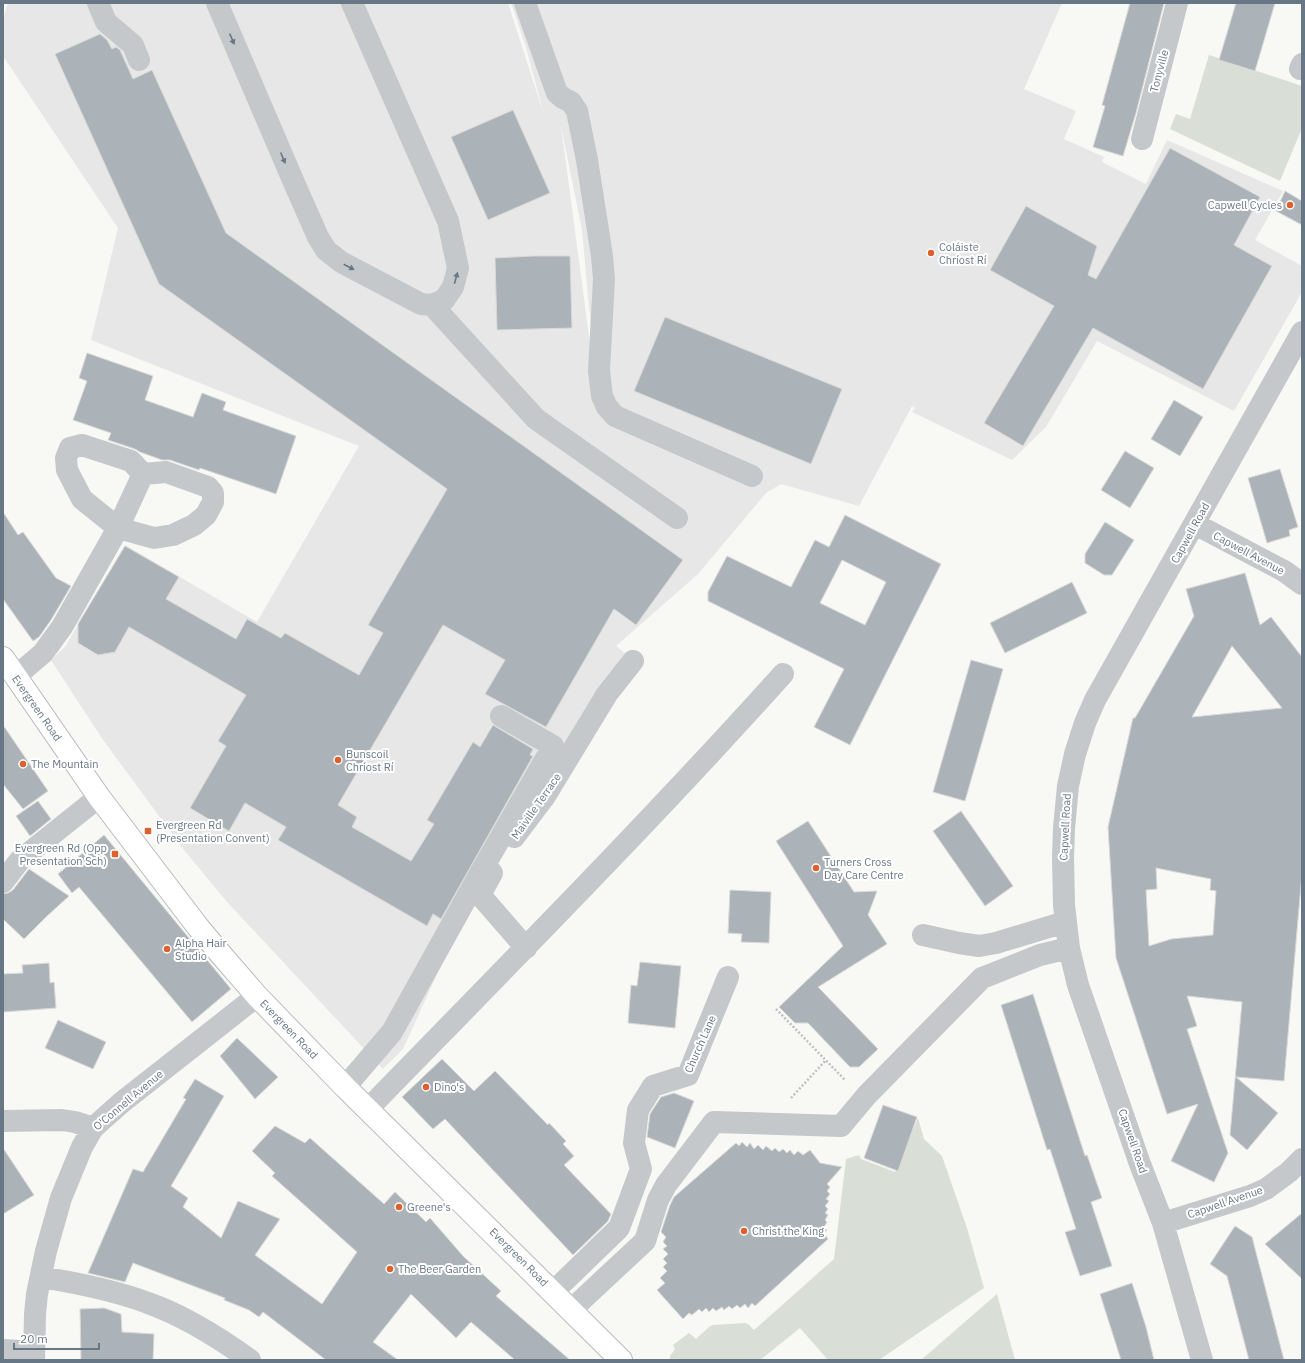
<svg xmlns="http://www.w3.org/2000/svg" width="1305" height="1363" font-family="'IBM Plex Sans',sans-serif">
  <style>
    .built { fill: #e6e7e6; fill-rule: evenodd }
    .green { fill: #d9dfd6 }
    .building { fill: #abb2b8; stroke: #d9dad8; fill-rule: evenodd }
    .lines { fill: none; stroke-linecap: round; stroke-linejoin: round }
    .major-casing { stroke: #b7bbbf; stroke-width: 24 }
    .path { stroke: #bec0c2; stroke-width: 2.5; stroke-dasharray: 2 2; stroke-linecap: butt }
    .minor { stroke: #c4c8cb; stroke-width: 22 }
    .major { stroke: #fff; stroke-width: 22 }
    .oneway { fill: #687785 }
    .poi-dot { fill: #de602f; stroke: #fff; stroke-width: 1.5 }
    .labels { text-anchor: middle; stroke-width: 4; stroke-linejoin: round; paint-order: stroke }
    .street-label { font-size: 11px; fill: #687785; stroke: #fff }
    .poi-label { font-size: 11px; fill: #687785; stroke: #fff; text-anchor: start }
  </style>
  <rect width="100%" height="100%" fill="#f8f8f5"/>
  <path class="built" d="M8,3H508L544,115L526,47L511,3H1062L1024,89L1076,111L1064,139L1104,157L1102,162L1146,184L1167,140L1283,191L1255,240L1302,266V292L1234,411L1097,341L1046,427L1012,460L912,412L915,408L912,406L859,506L781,484L766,493L698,574L616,646L627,655L482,875L403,1049L383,1069L228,903L184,850L101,737L51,660L65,647L125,545L257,622L359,446L91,340L118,228L3,56V20ZM561,126L582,230L598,404Z"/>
  <path class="green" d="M1209,55L1302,86V128L1280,181L1170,129L1176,114L1190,119Z
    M918,1118L924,1139L942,1156L967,1228L984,1288L879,1360H828L800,1328L760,1360H670V1356L675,1349L673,1345L689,1333L696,1339L710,1326L713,1325L745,1323L748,1324L754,1330L834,1259L846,1159L859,1155L861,1159L895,1172Z
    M997,1294L1015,1360H921Z"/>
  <path class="building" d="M1130,3H1164L1136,113L1123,156L1093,147L1105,106L1102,105Z
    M1236,3H1275L1255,71L1219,60Z
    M100,34L107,40L112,49L116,47L120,50L133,79L152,70L226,233L683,560L636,625L614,609L546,727L485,694L505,660L443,625L338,805L357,817L352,827L411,861L434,824L427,820L473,742L480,747L493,725L533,749L530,755L533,756L441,919L433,914L427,926L278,840L286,827L245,803L229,831L190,808L226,746L218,741L246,695L129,627L115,652L98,655L78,643V624L125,546L179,577L166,599L236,639L247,619L281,638L285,633L359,675L383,633L368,625L447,489L159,284L55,54Z
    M513,110L550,193L488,220L451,137Z
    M1170,148L1260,197L1234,245L1272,266L1203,389L1093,328L1023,446L984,423L1054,306L990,270L1026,206L1097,246L1088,275L1096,279Z
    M1285,191L1302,201V225L1276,211Z
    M532,256H570L572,328L497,330L495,258Z
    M665,317L842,389L811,464L634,391Z
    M87,353L153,376L145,400L193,417L202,393L226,402L223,410L296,436L276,494L200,468L199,470L170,460H162L140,452L135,449L108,440L111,433L73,420L87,381L79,378Z
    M1174,400L1203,417L1180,456L1151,439Z
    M1125,451L1154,468L1130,508L1101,490Z
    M1280,469L1298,527L1289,530L1290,536L1267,543L1248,478Z
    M3,512L18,535L23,532L56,578L71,586L51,620L39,637L33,641L3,599Z
    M845,515L941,564L850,745L814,727L844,669L708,601V592L727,556L791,587L815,540L829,547ZM842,560L886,582L865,625L820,603Z
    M1105,522L1134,540L1112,575H1104L1085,563V554Z
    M1245,573L1260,625L1271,617L1302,657V873L1284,1081L1236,1077L1278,1113L1247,1150L1230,1135L1242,1002L1187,996L1197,1026L1187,1029L1228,1153L1214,1182L1171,1161L1198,1104L1167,1114L1116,958L1108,827L1133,718H1135L1194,616L1186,589ZM1232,646L1282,708L1192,717ZM1156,868L1211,879L1210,890L1216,891L1213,935L1171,939L1149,946L1146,890L1157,889Z
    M1072,582L1087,613L1005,653L990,623Z
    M971,660L1003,669L965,801L933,792Z
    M3,725L48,791L23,809L3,784Z
    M38,801L51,819L30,836L16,816Z
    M961,811L1013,886L985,906L933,831Z
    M808,821L854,892L877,891L868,915L887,944L818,987L878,1049L859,1067H850L808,1023H795L779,1007L843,946L776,841Z
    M104,835L231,989L192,1022L79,887L72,893L58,874Z
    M29,869L69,896L46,917L24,939L3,919V894L8,893L13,890Z
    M730,890L771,892L769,943L741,942L742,934L728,933Z
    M640,962L681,966L675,1028L628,1023L631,985L637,986Z
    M49,963L50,983L54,982L56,1008L3,1012V974L23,973L22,965Z
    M1033,994L1085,1156L1087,1155L1102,1198L1091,1202L1112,1266L1080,1276L1065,1232L1076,1229L1050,1149L1047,1150L1001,1005Z
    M58,1020L106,1042L93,1069L45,1048Z
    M237,1038L278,1077L255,1099L220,1056Z
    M442,1059L474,1091L495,1071L548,1125L549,1123L566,1141L563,1144L574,1156L564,1165L611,1214L608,1221L573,1255L445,1119L433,1129L402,1097Z
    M195,1079L224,1096L171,1186L188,1198L183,1207L221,1238L238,1201L280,1219L255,1255L322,1304L357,1252L272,1176L275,1173L252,1151L275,1126L305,1143L310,1138L384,1204L395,1192L426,1222L430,1218L463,1256L501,1291L496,1296L570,1360H515L471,1322L456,1338L411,1294L373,1342L398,1360H326L263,1312L259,1317L249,1310L224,1300L225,1298L133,1263L125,1282L88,1273L133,1169L143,1172L186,1099L183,1098Z
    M674,1093L694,1101L675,1148L647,1137L650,1114L661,1097Z
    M883,1105L917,1117L898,1171L864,1158Z
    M742,1142L747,1147L750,1143L754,1149L758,1145L763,1150L766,1146L772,1151L775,1148L779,1152L783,1149L787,1153L790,1150L794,1155L798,1151L803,1155L810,1150L820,1163L842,1167L827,1184L830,1187L827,1191L830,1194L826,1199L829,1201L825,1206L828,1209L825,1213L828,1215L825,1220L827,1222L824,1227L827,1230L824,1233L828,1239L755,1306L752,1303L748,1308L745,1304L740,1308L737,1305L732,1309L729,1306L724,1310L722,1307L716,1311L713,1308L709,1312L706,1308L702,1312L699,1309L692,1315L689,1313L683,1319L657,1290L665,1283L660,1278L667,1271L663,1267L667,1263L663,1259L668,1254L663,1249L667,1246L663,1242L666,1237L661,1232L670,1205L674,1197L736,1143L739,1146Z
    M3,1148L34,1195L3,1214Z
    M1302,1213V1279L1265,1244Z
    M1235,1226L1252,1237L1284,1360H1249L1227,1276L1210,1264Z
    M1132,1283L1146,1327L1154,1360H1121L1100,1294Z
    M104,1308L121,1314L122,1332L154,1334L153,1360H81L80,1309Z"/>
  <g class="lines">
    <defs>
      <path id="major" d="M3,658L99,797L198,927L224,958L257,996L345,1087L621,1360"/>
    </defs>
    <use href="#major" class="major-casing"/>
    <path class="path" d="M776,1009L845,1080
      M791,1098L826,1060"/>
    <path class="minor" d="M98,3L106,22L133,45L139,60
      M217,3L295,185L318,237L326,250L341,262L421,304L432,305L444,300L453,287L458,268L448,221L352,3
      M525,3L557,93L563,98L571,102L577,111L587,160L602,256L604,279L599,371L602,396L607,407L615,416L752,476
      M1300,69L1302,64
      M1142,139L1177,3
      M432,305L536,419L677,518
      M82,445L131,461L143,474L166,472L208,487L213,493V502L206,515L194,525L173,535L154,538L118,528L82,499L67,470L66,458L70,448Z
      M1195,524L1284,571L1302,584
      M15,677L43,653L62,627L118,528L143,474
      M514,837L545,796L607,694L633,661
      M492,873L480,895L526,948
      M3,882L20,860L99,797
      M923,935L959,943L979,946L996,943L1065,922
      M345,1087L392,1032L482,870L553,746L501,716
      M368,1109C508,965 649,823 783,674
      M3,1121L62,1120L75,1122L93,1128
      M1163,1223L1250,1196L1266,1189L1289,1172L1302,1159
      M41,1277C77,1283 114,1290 148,1303C185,1316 218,1337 250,1360
      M553,1292L619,1228L641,1169L634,1143L638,1110L653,1086L688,1075L728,977
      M571,1310L645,1241L658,1200L666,1185L714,1122L841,1126L867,1095L982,978L1040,955L1069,948
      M3,1350L34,1352
      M34,1360L35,1314L37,1294L46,1251L61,1198L82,1147L93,1128L121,1103L257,996
      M1202,1360L1163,1223L1140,1164L1078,985L1069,948L1064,905L1063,857L1064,828L1068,786L1075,754L1085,723L1095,700L1302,332"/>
    <use href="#major" class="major"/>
  </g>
  <defs><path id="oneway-solid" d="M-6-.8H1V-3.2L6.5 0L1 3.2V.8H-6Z"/></defs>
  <g class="oneway">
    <use href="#oneway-solid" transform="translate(232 39) rotate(67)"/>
    <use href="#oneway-solid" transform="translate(283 158) rotate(67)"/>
    <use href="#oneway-solid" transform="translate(349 267) rotate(27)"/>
    <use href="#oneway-solid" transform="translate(456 278) rotate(-75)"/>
  </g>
  <g class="poi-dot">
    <circle cx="1290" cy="205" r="4"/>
    <circle cx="931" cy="253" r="4"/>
    <circle cx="338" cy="760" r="4"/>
    <circle cx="23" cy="764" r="4"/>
    <rect x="144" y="827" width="8" height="8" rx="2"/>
    <rect x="111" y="850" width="8" height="8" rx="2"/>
    <circle cx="816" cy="868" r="4"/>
    <circle cx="167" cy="949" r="4"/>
    <circle cx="426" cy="1087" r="4"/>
    <circle cx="399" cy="1207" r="4"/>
    <circle cx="744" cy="1231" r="4"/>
    <circle cx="390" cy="1269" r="4"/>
  </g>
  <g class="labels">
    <g class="street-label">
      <text transform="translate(1159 71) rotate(-75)" y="4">Tonyville</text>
      <text transform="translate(1190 533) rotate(-61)" y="4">Capwell Road</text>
      <text transform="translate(1249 553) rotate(28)" y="4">Capwell Avenue</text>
      <text transform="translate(37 708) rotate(55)" y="4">Evergreen Road</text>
      <text transform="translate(536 806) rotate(-55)" y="4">Maiville Terrace</text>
      <text transform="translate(1065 827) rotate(-87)" y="4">Capwell Road</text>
      <text transform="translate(289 1029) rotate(46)" y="4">Evergreen Road</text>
      <text transform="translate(700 1044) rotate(-66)" y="4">Church Lane</text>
      <text transform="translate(128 1100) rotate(-40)" y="4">O'Connell Avenue</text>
      <text transform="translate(1133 1141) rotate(71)" y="4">Capwell Road</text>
      <text transform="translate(1225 1202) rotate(-19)" y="4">Capwell Avenue</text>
      <text transform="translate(519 1257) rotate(45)" y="4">Evergreen Road</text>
    </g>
    <g class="poi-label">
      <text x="1282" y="209" text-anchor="end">Capwell Cycles</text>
      <text x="939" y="251">Coláiste<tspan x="939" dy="13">Chríost Rí</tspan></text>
      <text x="346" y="758">Bunscoil<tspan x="346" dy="13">Chríost Rí</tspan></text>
      <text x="31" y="768">The Mountain</text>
      <text x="156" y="829">Evergreen Rd<tspan x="156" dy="13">(Presentation Convent)</tspan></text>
      <text x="107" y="852" text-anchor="end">Evergreen Rd (Opp<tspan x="107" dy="13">Presentation Sch)</tspan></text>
      <text x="824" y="866">Turners Cross<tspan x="824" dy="13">Day Care Centre</tspan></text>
      <text x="175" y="947">Alpha Hair<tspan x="175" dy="13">Studio</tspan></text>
      <text x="434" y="1091">Dino's</text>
      <text x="407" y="1211">Greene's</text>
      <text x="752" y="1235">Christ the King</text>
      <text x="398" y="1273">The Beer Garden</text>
    </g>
  </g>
  <rect width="1305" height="1363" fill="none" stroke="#687785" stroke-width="8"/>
  <path d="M14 1343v6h85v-6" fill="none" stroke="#687785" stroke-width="2"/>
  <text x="20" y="1343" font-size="12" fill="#687785" stroke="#ffffff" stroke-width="3" paint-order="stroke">20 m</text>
</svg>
